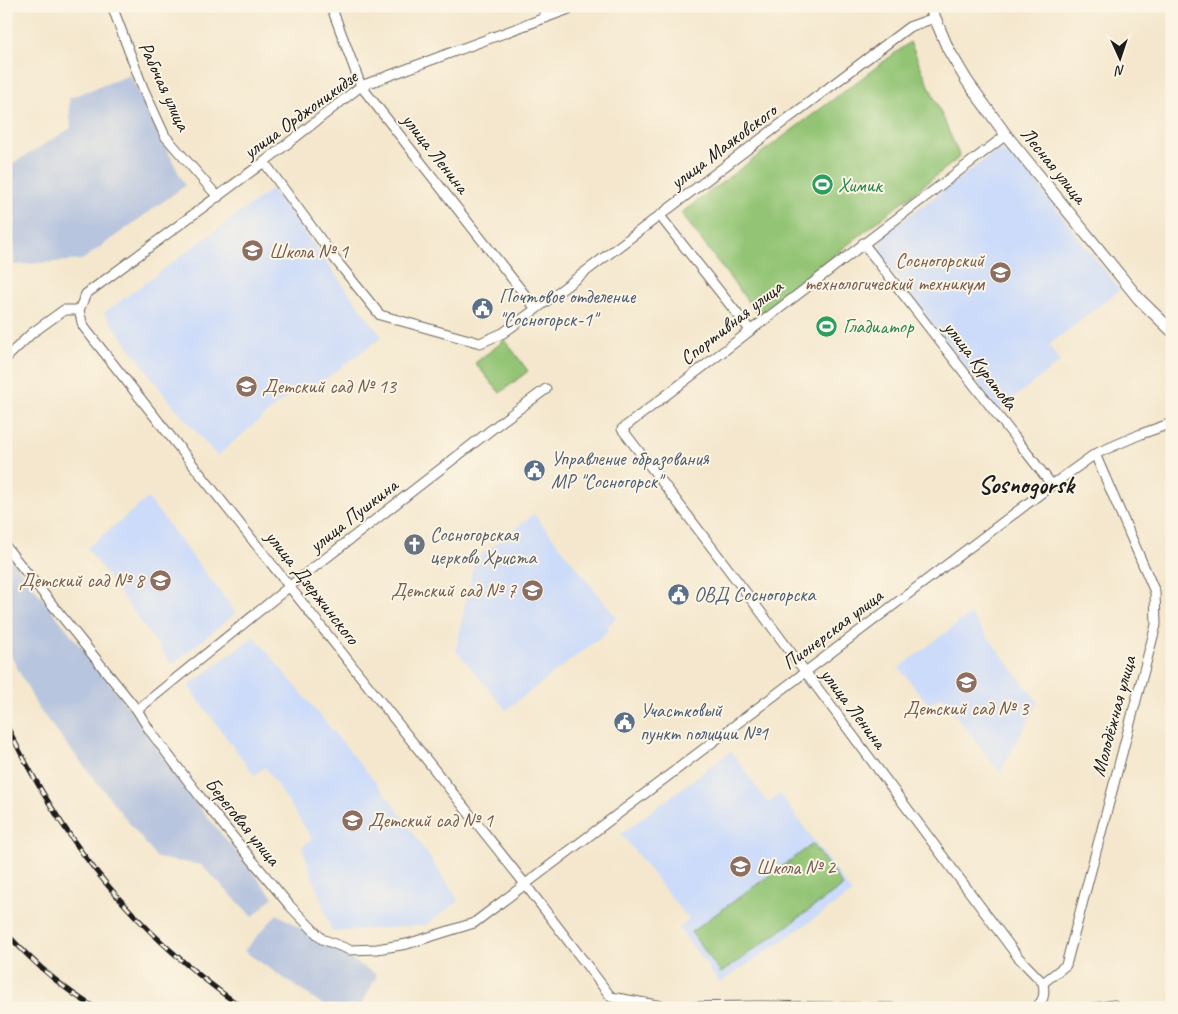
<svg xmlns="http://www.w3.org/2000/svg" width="1178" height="1014" font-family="Caveat,sans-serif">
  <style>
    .built { fill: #ccdbf9 }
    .industrial { fill: #b8c5de }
    .park { fill: #93c474; stroke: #587048 }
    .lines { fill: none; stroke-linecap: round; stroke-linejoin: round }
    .minor-casing { stroke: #68635a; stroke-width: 11 }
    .major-casing { stroke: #68635a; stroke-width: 13 }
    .minor { stroke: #fff; stroke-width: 9 }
    .major { stroke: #fff; stroke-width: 11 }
    .rail-casing { stroke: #1c1c1c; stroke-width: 5 }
    .rail { stroke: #fcf5e5; stroke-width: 3; stroke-dasharray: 9; stroke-linecap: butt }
    .labels { text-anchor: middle; stroke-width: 4; stroke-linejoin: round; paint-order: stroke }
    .street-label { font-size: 20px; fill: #1c1c1c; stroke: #fcf5e5 }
    .leisure-label { font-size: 20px; fill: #27864d; stroke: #fcf5e5; text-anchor: start }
    .education-label { font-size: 20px; fill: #785e54; stroke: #fcf5e5; text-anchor: start }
    .service-label { font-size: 20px; fill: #4e5e75; stroke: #fcf5e5; text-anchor: start }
    .worship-label { font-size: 20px; fill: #5b616d; stroke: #fcf5e5; text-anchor: start }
    .district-label { font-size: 25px; font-weight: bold; fill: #1c1c1c; stroke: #fcf5e5 }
  </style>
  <rect width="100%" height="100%" fill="#fcf5e5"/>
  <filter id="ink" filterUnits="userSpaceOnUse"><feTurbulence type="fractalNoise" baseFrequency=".02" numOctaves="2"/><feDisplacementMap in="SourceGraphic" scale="10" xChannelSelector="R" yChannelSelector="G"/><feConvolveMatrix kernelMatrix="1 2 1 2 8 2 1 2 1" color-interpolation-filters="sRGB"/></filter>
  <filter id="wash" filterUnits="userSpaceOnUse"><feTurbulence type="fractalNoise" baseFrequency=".0096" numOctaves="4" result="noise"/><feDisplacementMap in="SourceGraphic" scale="20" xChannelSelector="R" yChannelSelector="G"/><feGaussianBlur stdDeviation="1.12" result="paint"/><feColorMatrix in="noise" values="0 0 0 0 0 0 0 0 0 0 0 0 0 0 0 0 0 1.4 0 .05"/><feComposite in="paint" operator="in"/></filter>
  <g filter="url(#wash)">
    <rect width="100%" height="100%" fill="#f4e7cd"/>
    <path class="built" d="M998,150L1016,157L1120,290L1049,345L1060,362L998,410L879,253L883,235Z
      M272,189L382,337L327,378L289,395L217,456L167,398L104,313Z
      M148,498L236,613L172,665L87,548Z
      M534,514L617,618L607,626L610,630L506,710L456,650L474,561Z
      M970,614L1038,702L1000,773L941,696L929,705L899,668Z
      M254,636L392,802L459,901L426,925L332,932L302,847L312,838L265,767L254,775L188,686Z
      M731,751L768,803L780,794L852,893L720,983L679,928L689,920L621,834Z"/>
    <path class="industrial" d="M130,75L185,186L82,260L14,265L7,167L71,128L69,98Z
      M6,552L127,706L191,797L273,897L253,917L201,865L157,858L38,708L6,646Z
      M277,914L377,975L360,1008H328L244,951Z"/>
    <path class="park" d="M910,42L960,157L758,315L681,213Z
      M505,340L528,371L500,393L475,363Z
      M813,844L843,886L721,973L691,932Z"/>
  </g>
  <g filter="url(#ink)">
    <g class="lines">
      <defs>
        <path id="minor" d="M112,6L143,88L165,136L218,197
          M331,6L361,86L536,309
          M542,6L546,18
          M1006,135L622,429L760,611L1018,957L1043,983
          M264,162L335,259L380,315L480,343L503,333L536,309L909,27L934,18
          M660,216L750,330
          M863,243L1052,485
          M79,310L83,326L525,884L611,997L668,1007L763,1006L892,1008
          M79,310L86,294L264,162L361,86L577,6
          M6,358L32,333L64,310H79
          M6,547L137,710L150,731L201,798L290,906L322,939L350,950L377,949L407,944L474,923L1052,485L1095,454L1141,434L1172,423
          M137,710L290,586L505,419L546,389
          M1043,983L1066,965L1156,625L1155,592L1095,454
          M1035,1008C1044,1001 1045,994 1043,983
          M1093,1008L1114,1005"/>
        <path id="major" d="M930,6L948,49L967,81L1006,135L1139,299L1172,331"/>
      </defs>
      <use href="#minor" class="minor-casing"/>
      <use href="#major" class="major-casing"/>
      <use href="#minor" class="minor"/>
      <use href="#major" class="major"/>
      <defs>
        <path id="rail" d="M6,724C65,845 132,930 243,1008
          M6,933C33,962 62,989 96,1008"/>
      </defs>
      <use href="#rail" class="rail-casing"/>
      <use href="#rail" class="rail"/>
    </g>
  </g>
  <defs>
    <symbol id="stadium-disc" viewBox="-11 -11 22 22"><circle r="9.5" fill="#2e9e5b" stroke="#fcf5e5"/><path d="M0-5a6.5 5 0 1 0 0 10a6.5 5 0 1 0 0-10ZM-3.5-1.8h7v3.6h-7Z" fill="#fff"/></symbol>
    <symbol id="school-disc" viewBox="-11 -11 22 22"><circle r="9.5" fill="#8d6e63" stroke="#fcf5e5"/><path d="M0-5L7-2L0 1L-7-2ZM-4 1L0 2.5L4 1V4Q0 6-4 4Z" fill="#fff"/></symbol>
    <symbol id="university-disc" viewBox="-11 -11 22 22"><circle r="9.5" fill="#8d6e63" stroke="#fcf5e5"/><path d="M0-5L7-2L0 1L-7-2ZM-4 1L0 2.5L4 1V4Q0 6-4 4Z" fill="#fff"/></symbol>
    <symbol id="civic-disc" viewBox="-11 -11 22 22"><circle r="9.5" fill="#5c6f8a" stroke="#fcf5e5"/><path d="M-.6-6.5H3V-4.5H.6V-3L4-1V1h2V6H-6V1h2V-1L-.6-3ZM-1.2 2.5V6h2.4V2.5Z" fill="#fff"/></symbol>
    <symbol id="church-disc" viewBox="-11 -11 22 22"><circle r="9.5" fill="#6b7280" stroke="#fcf5e5"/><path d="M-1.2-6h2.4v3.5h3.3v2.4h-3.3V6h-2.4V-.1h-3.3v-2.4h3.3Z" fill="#fff"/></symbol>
  </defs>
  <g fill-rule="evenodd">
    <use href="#stadium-disc" x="810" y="172" width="25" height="25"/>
    <use href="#school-disc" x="240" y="238" width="25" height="25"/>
    <use href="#university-disc" x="988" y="260" width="25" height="25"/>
    <use href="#civic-disc" x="470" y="296" width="25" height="25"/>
    <use href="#stadium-disc" x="814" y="314" width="25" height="25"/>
    <use href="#school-disc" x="234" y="374" width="25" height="25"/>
    <use href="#civic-disc" x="522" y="458" width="25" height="25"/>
    <use href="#church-disc" x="402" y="532" width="25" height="25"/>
    <use href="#school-disc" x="148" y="568" width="25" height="25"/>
    <use href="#school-disc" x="520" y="578" width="25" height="25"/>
    <use href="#civic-disc" x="666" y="582" width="25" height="25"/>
    <use href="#school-disc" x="954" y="670" width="25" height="25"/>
    <use href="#civic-disc" x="612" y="710" width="25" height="25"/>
    <use href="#school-disc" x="340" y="808" width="25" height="25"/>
    <use href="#school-disc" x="728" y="854" width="25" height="25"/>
  </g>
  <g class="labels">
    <g class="street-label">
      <text transform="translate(165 86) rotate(65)" y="7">Рабочая улица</text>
      <text transform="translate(300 114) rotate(-36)" y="7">улица Орджоникидзе</text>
      <text transform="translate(723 146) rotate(-37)" y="7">улица Маяковского</text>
      <text transform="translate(436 153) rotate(52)" y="7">улица Ленина</text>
      <text transform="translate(1054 165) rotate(51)" y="7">Лесная улица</text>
      <text transform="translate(731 322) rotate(-38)" y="7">Спортивная улица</text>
      <text transform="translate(981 365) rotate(52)" y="7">улица Куратова</text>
      <text transform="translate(353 515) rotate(-38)" y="7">улица Пушкина</text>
      <text transform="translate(313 587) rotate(52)" y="7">улица Дзержинского</text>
      <text transform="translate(832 629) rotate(-37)" y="7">Пионерская улица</text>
      <text transform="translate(854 708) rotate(53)" y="7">улица Ленина</text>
      <text transform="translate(1113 716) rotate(-75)" y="7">Молодёжная улица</text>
      <text transform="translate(243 821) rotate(51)" y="7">Береговая улица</text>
    </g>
    <g class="leisure-label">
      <text x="838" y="192">Химик</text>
      <text x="843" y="333">Гладиатор</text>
    </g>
    <g class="education-label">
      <text x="269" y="258">Школа № 1</text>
      <text x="984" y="267" text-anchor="end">Сосногорский<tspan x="984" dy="23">технологический техникум</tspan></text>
      <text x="262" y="393">Детский сад № 13</text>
      <text x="144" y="587" text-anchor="end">Детский сад № 8</text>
      <text x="516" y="597" text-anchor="end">Детский сад № 7</text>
      <text x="966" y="715" text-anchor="middle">Детский сад № 3</text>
      <text x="368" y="827">Детский сад № 1</text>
      <text x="756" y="874">Школа № 2</text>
    </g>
    <g class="service-label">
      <text x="499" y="303">Почтовое отделение<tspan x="499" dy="23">"Сосногорск-1"</tspan></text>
      <text x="551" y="465">Управление образования<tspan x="551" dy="23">МР "Сосногорск"</tspan></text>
      <text x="694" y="601">ОВД Сосногорска</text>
      <text x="640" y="717">Участковый<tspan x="640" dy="23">пункт полиции №1</tspan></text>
    </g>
    <g class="worship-label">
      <text x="430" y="541">Сосногорская<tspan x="430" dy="23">церковь Христа</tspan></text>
    </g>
    <g class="district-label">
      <text x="1026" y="493">Sosnogorsk</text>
    </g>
  </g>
  <rect width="1178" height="1014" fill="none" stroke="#fcf5e5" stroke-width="25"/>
  <g transform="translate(1120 58) rotate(177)" stroke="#fcf5e5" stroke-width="4" paint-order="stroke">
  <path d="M0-4L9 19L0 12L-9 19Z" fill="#1c1c1c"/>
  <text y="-8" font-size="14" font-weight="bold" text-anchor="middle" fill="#1c1c1c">N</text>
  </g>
</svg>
